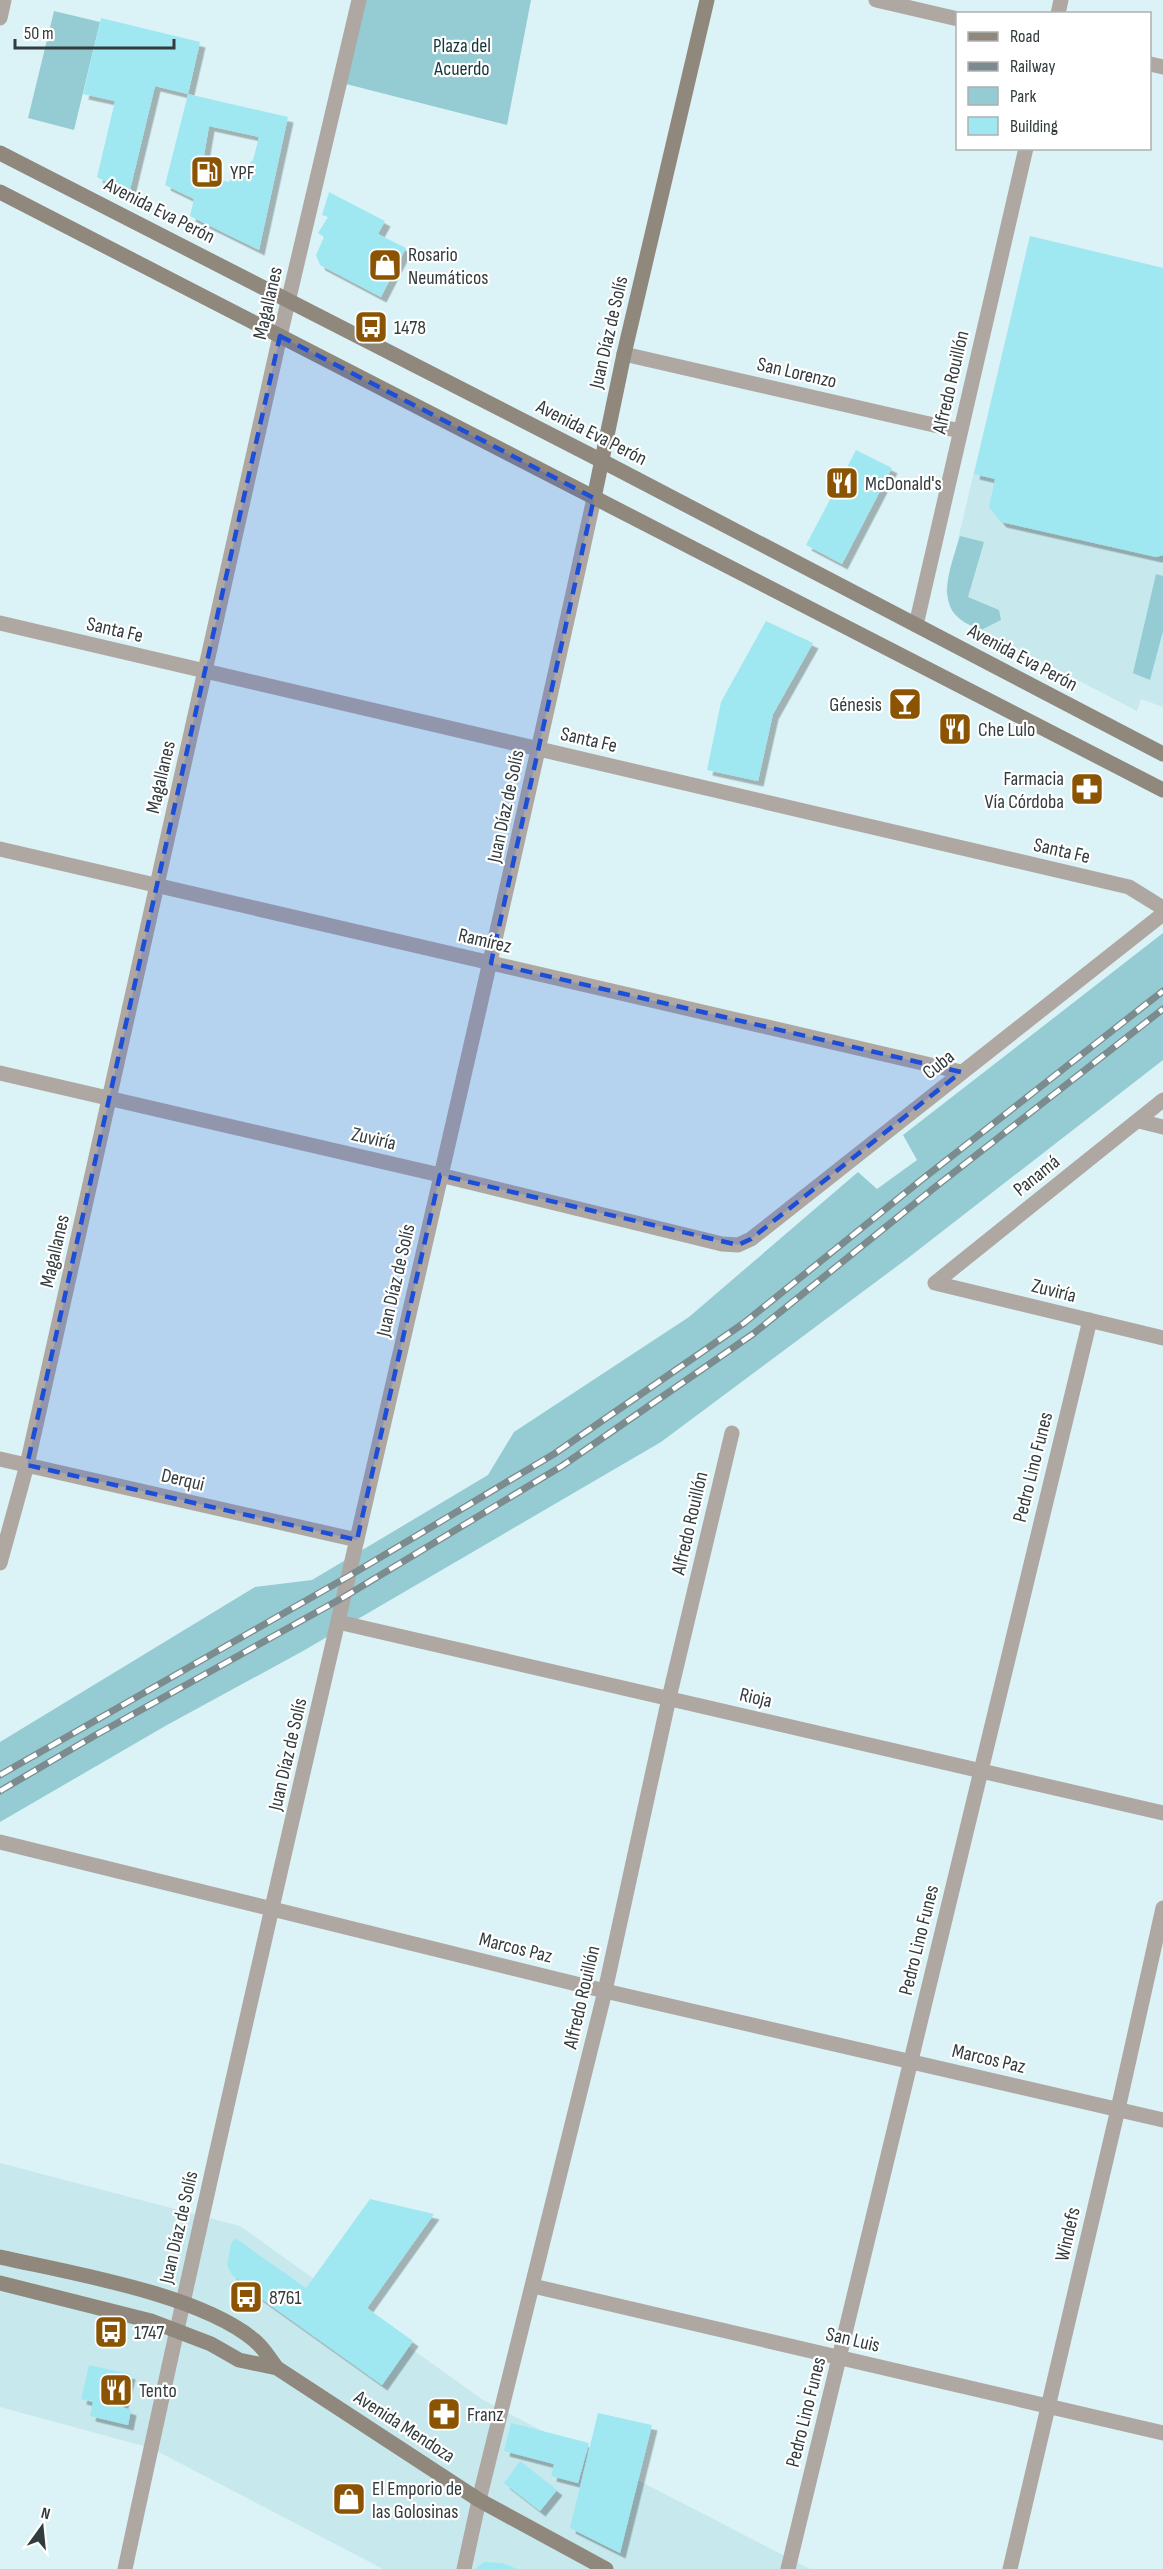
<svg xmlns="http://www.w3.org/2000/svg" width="1163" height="2569" font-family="'Sofia Sans Condensed',sans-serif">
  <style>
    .built { fill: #c7e8ec }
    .green { fill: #95cbd2 }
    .building { fill: #a0e8f1; fill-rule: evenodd; filter: url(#shadow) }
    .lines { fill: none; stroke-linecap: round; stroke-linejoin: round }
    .minor { stroke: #afa8a2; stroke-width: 15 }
    .tertiary { stroke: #afa8a2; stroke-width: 15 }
    .secondary { stroke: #90877d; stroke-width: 15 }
    .rail-casing { stroke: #7c8b8e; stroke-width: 7 }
    .rail { stroke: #fff; stroke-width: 4.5; stroke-dasharray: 14; stroke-linecap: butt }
    .marked { fill: #1d4ed8; fill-opacity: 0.2; stroke: #1d4ed8; stroke-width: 4.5; stroke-dasharray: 12 8; stroke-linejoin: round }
    .labels { text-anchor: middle; stroke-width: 4.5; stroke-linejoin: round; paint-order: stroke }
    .park-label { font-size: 20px; fill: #14373b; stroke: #fff }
    .poi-label { font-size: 20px; fill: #323b3d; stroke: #fff; text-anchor: start }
    .street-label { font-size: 20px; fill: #323b3d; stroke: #fff }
  </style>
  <defs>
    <filter id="shadow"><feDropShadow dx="5.5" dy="5.5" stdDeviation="0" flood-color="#0004"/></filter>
  </defs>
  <rect width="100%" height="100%" fill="#dbf3f6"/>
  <path class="built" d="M1030,236L1163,268V707L1141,699L1137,711L961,619L953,611L949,602L946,590Z
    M0,2163L240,2226L483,2400L810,2569H383L151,2448L0,2407Z"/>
  <path class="green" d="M365,0H531L507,125L346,84Z
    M54,11L100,22L74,130L28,118Z
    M960,536L984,542L968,597L999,610L1001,620L981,630C974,627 966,624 960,619C935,600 953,561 960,536Z
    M1156,574L1163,576V631L1150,680L1133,673Z
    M1163,933V1060L908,1258L661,1442L303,1651L167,1725L0,1822V1742L255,1587L312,1580L488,1475L514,1432L689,1317L858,1172L877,1189L917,1160L903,1135Z"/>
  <path class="building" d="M101,18L200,42L188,94L155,86L129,194L97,177L115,101L83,94Z
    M188,94L288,117L259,250L190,216L194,199L165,185ZM209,126L259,137L253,160L228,182L201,173Z
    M329,192L385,221L378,234L406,248L381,297L320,265L316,255L324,237L318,233L328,217L322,215Z
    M1030,236L1163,268V555L1156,557L1001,522L989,507L995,479L974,474Z
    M856,450L892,468L842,564L806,545Z
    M766,621L813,643L773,714L758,781L707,770L721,702Z
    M370,2199L434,2214L367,2308L413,2341L382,2385L256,2295L257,2293L232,2275L227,2265L231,2244L235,2238L306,2288Z
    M89,2365L130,2374L122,2407L131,2410L128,2425L90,2416L93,2402L81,2399Z
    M598,2413L652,2425L620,2553L570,2528Z
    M511,2423L589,2443L578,2483L551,2476L554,2464L504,2451Z
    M520,2461L557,2490L540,2511L504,2483Z
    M484,2562L502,2563L517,2569H475Z"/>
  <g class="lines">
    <path class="minor" d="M876,0L958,19
      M1058,14L1061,0
      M0,18L4,0
      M1150,64L1163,67
      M624,354L960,431
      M0,623L1129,887L1163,908
      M916,625L1026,148
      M0,849L961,1072
      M0,1073L440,1175L722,1244L738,1245L751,1239L1163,914
      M1139,1121L1163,1127
      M935,1283L1163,1100
      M935,1283L1163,1338
      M0,1459L357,1540
      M0,1563L27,1465L280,336L359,0
      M338,1622L1163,1813
      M0,1842L605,1991L1163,2120
      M533,2286L1163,2433
      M479,2500L605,1991L669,1698L732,1433
      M125,2569C273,1877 443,1189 594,498
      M788,2569L1090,1320
      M1010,2569L1118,2109L1163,1908"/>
    <path class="tertiary" d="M464,2569L479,2500"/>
    <path class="secondary" d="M0,153L602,461L1163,754
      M0,192L1163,790
      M594,498L624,354L707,0
      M0,2257C71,2273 199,2294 254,2340C263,2347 270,2359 277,2368L479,2500L606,2569
      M0,2283L151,2321L211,2344L239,2360L277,2368"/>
    <defs>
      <path id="rail" d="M0,1775L349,1576L554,1454L744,1323L925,1177L1163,991
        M0,1791L94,1736L344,1597L562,1466L753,1334L934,1188L1163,1009"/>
    </defs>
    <use href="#rail" class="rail-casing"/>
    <use href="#rail" class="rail"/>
  </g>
  <path class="marked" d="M280,336L594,498L491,963L961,1072L751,1239L738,1245L440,1175L357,1540L27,1465Z"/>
  <defs>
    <symbol id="fuel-square" viewBox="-11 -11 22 22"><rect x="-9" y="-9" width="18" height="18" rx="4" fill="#8a5402" stroke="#fff"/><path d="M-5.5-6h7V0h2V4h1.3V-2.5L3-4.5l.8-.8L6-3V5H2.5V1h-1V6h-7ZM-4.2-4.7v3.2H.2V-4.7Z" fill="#fff"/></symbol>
    <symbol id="shop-square" viewBox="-11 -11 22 22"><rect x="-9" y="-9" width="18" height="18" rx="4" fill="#8a5402" stroke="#fff"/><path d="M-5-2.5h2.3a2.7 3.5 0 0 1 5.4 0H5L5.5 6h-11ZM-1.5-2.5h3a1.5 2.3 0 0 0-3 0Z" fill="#fff"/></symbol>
    <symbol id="bus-square" viewBox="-11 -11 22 22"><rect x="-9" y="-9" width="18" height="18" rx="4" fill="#8a5402" stroke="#fff"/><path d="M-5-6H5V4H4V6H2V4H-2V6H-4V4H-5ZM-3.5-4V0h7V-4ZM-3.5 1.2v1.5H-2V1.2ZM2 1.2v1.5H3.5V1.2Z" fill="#fff"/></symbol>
    <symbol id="restaurant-square" viewBox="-11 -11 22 22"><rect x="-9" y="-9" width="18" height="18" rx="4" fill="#8a5402" stroke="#fff"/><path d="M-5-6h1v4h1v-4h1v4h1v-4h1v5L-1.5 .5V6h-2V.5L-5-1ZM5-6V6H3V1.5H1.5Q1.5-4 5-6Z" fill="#fff"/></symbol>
    <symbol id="bar-square" viewBox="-11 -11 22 22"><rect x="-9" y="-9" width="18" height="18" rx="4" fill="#8a5402" stroke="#fff"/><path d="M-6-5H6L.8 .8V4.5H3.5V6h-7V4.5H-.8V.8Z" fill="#fff"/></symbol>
    <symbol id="pharmacy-square" viewBox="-11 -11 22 22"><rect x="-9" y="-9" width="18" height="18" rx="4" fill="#8a5402" stroke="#fff"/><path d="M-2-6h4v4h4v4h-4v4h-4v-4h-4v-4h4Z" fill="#fff"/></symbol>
  </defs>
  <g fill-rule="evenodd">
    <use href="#fuel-square" x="188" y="153" width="38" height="38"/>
    <use href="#shop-square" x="366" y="246" width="38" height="38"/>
    <use href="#bus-square" x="352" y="308" width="38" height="38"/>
    <use href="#restaurant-square" x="823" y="464" width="38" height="38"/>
    <use href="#bar-square" x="886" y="685" width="38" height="38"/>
    <use href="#restaurant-square" x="936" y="710" width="38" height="38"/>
    <use href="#pharmacy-square" x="1068" y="770" width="38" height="38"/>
    <use href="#bus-square" x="227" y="2278" width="38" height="38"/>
    <use href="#bus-square" x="92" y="2313" width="38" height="38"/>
    <use href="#restaurant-square" x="97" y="2371" width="38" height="38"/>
    <use href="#pharmacy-square" x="425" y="2395" width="38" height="38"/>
    <use href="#shop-square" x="330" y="2480" width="38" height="38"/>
  </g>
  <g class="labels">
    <g class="park-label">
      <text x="462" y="52">Plaza del<tspan x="462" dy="23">Acuerdo</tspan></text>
    </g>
    <g class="poi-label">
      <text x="230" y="179">YPF</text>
      <text x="408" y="261">Rosario<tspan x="408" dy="23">Neumáticos</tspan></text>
      <text x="394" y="334">1478</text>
      <text x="865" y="490">McDonald's</text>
      <text x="882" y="711" text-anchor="end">Génesis</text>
      <text x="978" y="736">Che Lulo</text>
      <text x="1064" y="785" text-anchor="end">Farmacia<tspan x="1064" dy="23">Vía Córdoba</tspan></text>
      <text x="269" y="2304">8761</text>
      <text x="134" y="2339">1747</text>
      <text x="139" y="2397">Tento</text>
      <text x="467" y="2421">Franz</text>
      <text x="372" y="2495">El Emporio de<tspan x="372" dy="23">las Golosinas</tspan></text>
    </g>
    <g class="street-label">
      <text transform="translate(160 210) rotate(27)" y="7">Avenida Eva Perón</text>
      <text transform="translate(267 303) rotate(-77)" y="7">Magallanes</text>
      <text transform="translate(608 332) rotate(-77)" y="7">Juan Díaz de Solís</text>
      <text transform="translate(797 372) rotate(13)" y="7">San Lorenzo</text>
      <text transform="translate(950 382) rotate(-77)" y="7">Alfredo Rouillón</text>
      <text transform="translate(592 432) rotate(27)" y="7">Avenida Eva Perón</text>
      <text transform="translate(115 629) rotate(13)" y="7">Santa Fe</text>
      <text transform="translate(1023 657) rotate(28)" y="7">Avenida Eva Perón</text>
      <text transform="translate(589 739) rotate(13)" y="7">Santa Fe</text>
      <text transform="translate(160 777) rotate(-77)" y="7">Magallanes</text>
      <text transform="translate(505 806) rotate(-78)" y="7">Juan Díaz de Solís</text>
      <text transform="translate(1062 850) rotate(13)" y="7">Santa Fe</text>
      <text transform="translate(485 940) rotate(13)" y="7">Ramírez</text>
      <text transform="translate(938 1064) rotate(-38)" y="7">Cuba</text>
      <text transform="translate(374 1138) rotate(13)" y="7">Zuviría</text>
      <text transform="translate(1036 1175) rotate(-39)" y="7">Panamá</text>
      <text transform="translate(54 1251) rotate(-77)" y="7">Magallanes</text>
      <text transform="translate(395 1280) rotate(-77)" y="7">Juan Díaz de Solís</text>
      <text transform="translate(1054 1290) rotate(14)" y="7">Zuviría</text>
      <text transform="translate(1032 1467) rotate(-76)" y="7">Pedro Lino Funes</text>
      <text transform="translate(183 1479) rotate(13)" y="7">Derqui</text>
      <text transform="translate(689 1523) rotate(-77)" y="7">Alfredo Rouillón</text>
      <text transform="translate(756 1697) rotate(13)" y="7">Rioja</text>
      <text transform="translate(287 1754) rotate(-77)" y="7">Juan Díaz de Solís</text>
      <text transform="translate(918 1940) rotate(-76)" y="7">Pedro Lino Funes</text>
      <text transform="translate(516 1947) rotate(14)" y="7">Marcos Paz</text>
      <text transform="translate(581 1997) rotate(-77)" y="7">Alfredo Rouillón</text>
      <text transform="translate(989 2058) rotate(13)" y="7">Marcos Paz</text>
      <text transform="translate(178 2227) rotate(-77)" y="7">Juan Díaz de Solís</text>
      <text transform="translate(1067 2234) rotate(-77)" y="7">Windefs</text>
      <text transform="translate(853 2339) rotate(13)" y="7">San Luis</text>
      <text transform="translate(805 2412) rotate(-76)" y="7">Pedro Lino Funes</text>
      <text transform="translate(405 2426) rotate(33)" y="7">Avenida Mendoza</text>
    </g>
  </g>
  <rect x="956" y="12" width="195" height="138" fill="#ffffff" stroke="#adb1b1" stroke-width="1.5"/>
  <rect x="968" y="32" width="30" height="9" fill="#90877d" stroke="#adb1b1" stroke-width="1.5"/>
  <text x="1010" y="42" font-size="18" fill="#323b3d">Road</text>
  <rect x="968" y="62" width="30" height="9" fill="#7c8b8e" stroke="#adb1b1" stroke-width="1.5"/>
  <text x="1010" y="72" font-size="18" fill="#323b3d">Railway</text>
  <rect x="968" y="87" width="30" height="18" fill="#95cbd2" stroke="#adb1b1" stroke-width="1.5"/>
  <text x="1010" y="102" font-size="18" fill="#323b3d">Park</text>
  <rect x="968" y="117" width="30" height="18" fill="#a0e8f1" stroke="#adb1b1" stroke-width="1.5"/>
  <text x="1010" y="132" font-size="18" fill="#323b3d">Building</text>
  <g transform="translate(42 2527) rotate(15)" stroke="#ffffff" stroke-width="4.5" paint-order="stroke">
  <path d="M0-4.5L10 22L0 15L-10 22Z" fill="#323b3d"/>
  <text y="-9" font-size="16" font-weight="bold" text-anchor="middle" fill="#323b3d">N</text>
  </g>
  <path d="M15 39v9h159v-9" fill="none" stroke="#323b3d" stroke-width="3"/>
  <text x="24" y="39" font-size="18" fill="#323b3d" stroke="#ffffff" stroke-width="4.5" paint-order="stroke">50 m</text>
</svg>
